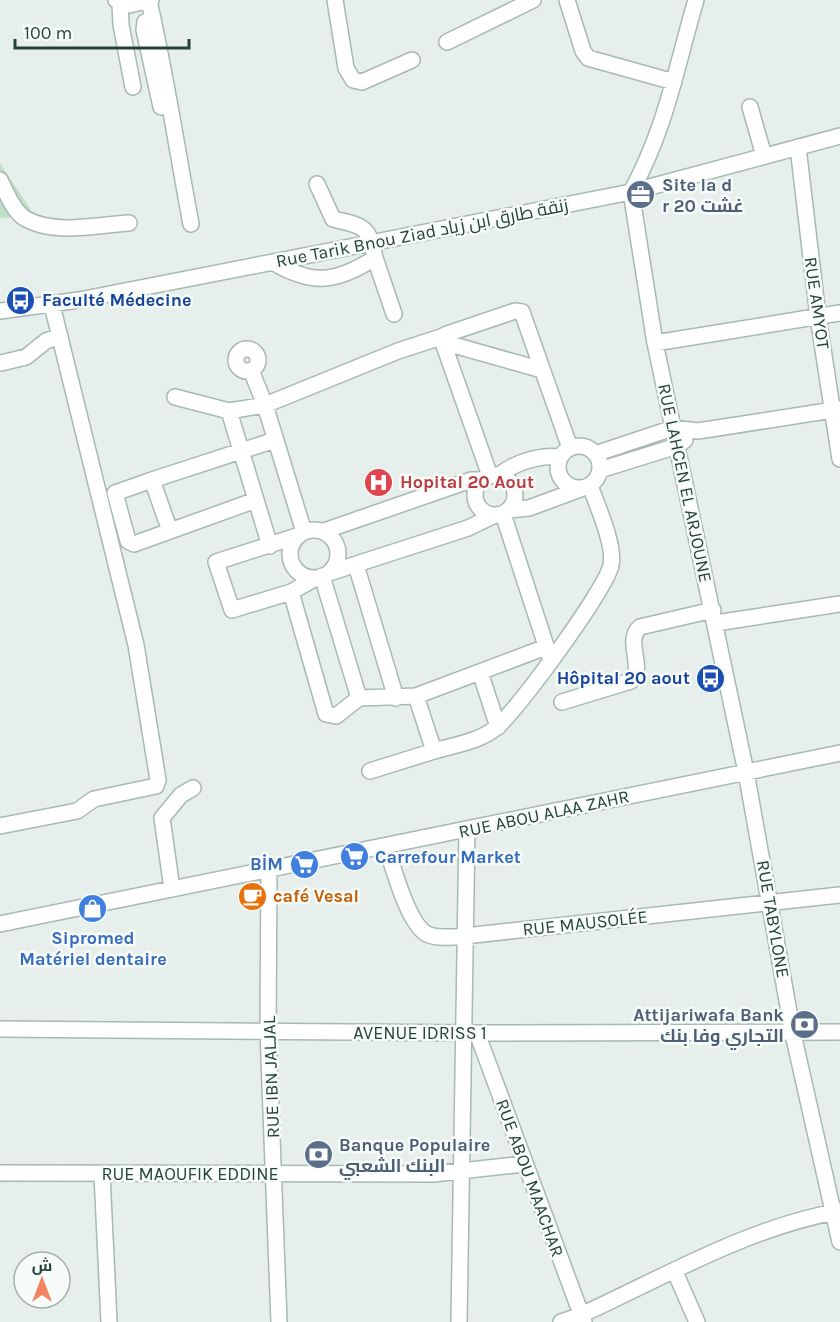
<svg xmlns="http://www.w3.org/2000/svg" width="840" height="1322" font-family="Karla,Cairo,sans-serif">
  <style>
    .green { fill: #bfe0c8 }
    .lines { fill: none; stroke-linecap: round; stroke-linejoin: round }
    .minor-casing { stroke: #a8b8b2; stroke-width: 18 }
    .minor { stroke: #fff; stroke-width: 15 }
    .labels { text-anchor: middle; stroke-width: 5; stroke-linejoin: round; paint-order: stroke }
    .service-label { font-size: 18px; font-weight: bold; fill: #4e5e75; stroke: #f7fbf9; text-anchor: start }
    .street-label { font-size: 18px; fill: #24423a; stroke: #f7fbf9 }
    .transit-label { font-size: 18px; font-weight: bold; fill: #164399; stroke: #f7fbf9; text-anchor: start }
    .health-label { font-size: 18px; font-weight: bold; fill: #be3a42; stroke: #f7fbf9; text-anchor: start }
    .shop-label { font-size: 18px; font-weight: bold; fill: #366cbe; stroke: #f7fbf9; text-anchor: start }
    .food-label { font-size: 18px; font-weight: bold; fill: #c56008; stroke: #f7fbf9; text-anchor: start }
  </style>
  <rect width="100%" height="100%" fill="#e6efeb"/>
  <path class="green" d="M0,163L35,216L0,218Z"/>
  <g class="lines">
    <defs>
      <path id="minor" d="M116,0L129,5L151,0
        M335,0L346,68L353,80L362,82L412,60
        M567,0L583,51L588,58L674,82
        M149,1C166,75 177,150 191,224
        M120,3L121,25L133,87
        M153,18L145,22L144,30L161,107
        M447,42L533,0
        M750,107L764,156
        M798,147L818,317L840,459
        M0,180C6,192 14,213 26,219C55,235 98,225 129,223
        M631,192L655,343L746,772L793,1034L840,1242
        M631,192C666,128 676,68 696,0
        M375,258L394,314
        M274,263C314,286 337,282 375,258C369,225 363,226 333,219L317,184
        M0,311L79,300L631,192L840,136
        M443,342L542,370
        M655,343L840,313
        M236 360a11 11 0 1 1 22 0a11 11 0 1 1-22 0Z
        M1,363L26,357L46,341L60,336
        M251,370L265,405L398,351L441,337
        M175,397L229,411
        M558 467a21 21 0 1 1 42 0a21 21 0 1 1-42 0Z
        M595,454L673,428L698,431L840,409
        M600,470L677,446L685,440
        M475 495a20 20 0 1 1 40 0a20 20 0 1 1-40 0Z
        M490,476L441,337L447,334L515,311L522,312L570,448
        M498,476C513,463 541,454 560,457
        M152,480L115,493L128,541L134,544L170,531
        M256,500L170,531L152,480L275,440
        M509,510L529,508L583,488
        M503,514L551,661
        M290 554a24 24 0 1 1 48 0a24 24 0 1 1-48 0Z
        M324,531L471,480H483
        M270,546L229,411L265,405L304,532
        M356,565L396,698
        M329,573L468,528L495,515
        M322,576L359,698L416,696L434,751C455,745 482,741 498,726C519,708 607,588 611,565C615,544 597,506 590,485
        M316,578L291,592L326,714L336,716L359,698
        M291,592L232,610L216,562L297,536
        M716,623L840,604
        M480,672L498,727
        M416,696L546,647
        M562,702L631,681L635,677C641,661 626,639 640,627L713,610
        M370,771L434,751
        M0,826L77,811L94,799L156,786L158,780L136,645L52,305
        M386,846C393,867 408,924 427,934C437,939 454,937 465,936L840,895
        M269,869L268,1032L279,1322
        M172,889L162,818L181,795L193,788
        M0,924L840,753
        M0,1029L477,1033L840,1032
        M477,1033L584,1322
        M0,1173L433,1174L524,1164
        M102,1174L109,1322
        M675,1272L697,1322
        M459,1322L467,830
        M561,1322L581,1315C664,1277 749,1227 840,1211"/>
    </defs>
    <use href="#minor" class="minor-casing"/>
    <use href="#minor" class="minor"/>
  </g>
  <defs>
    <symbol id="office-disc" viewBox="-11 -11 22 22"><circle r="9.5" fill="#5c6f8a" stroke="#f7fbf9"/><path d="M-6-3h4V-5.5h4V-3h4V5H-6ZM-1-4.5V-3h2v-1.5ZM-6 0V1H6V0Z" fill="#fff"/></symbol>
    <symbol id="bus-disc" viewBox="-11 -11 22 22"><circle r="9.5" fill="#1a4fb4" stroke="#f7fbf9"/><path d="M-5-6H5V4H4V6H2V4H-2V6H-4V4H-5ZM-3.5-4V0h7V-4ZM-3.5 1.2v1.5H-2V1.2ZM2 1.2v1.5H3.5V1.2Z" fill="#fff"/></symbol>
    <symbol id="hospital-disc" viewBox="-11 -11 22 22"><circle r="9.5" fill="#e0444e" stroke="#f7fbf9"/><path d="M-5-5h3v3.5h4V-5h3V5h-3V1.5h-4V5h-3Z" fill="#fff"/></symbol>
    <symbol id="supermarket-disc" viewBox="-11 -11 22 22"><circle r="9.5" fill="#3f7fe0" stroke="#f7fbf9"/><path d="M-6-5.5h2.5l.6 2H6L4.5 2H-2.5L-4.4-4H-6ZM-1.5 3.2a1.3 1.3 0 1 0 .1 0ZM3 3.2a1.3 1.3 0 1 0 .1 0Z" fill="#fff"/></symbol>
    <symbol id="cafe-disc" viewBox="-11 -11 22 22"><circle r="9.5" fill="#e8710a" stroke="#f7fbf9"/><path d="M-5.5-4.5H6V0H3Q3 3.5 0 3.5H-2.5Q-5.5 3.5-5.5 0ZM3-3.2v2h1.7v-2ZM-6 4.5H4V6H-6Z" fill="#fff"/></symbol>
    <symbol id="shop-disc" viewBox="-11 -11 22 22"><circle r="9.5" fill="#3f7fe0" stroke="#f7fbf9"/><path d="M-5-2.5h2.3a2.7 3.5 0 0 1 5.4 0H5L5.5 6h-11ZM-1.5-2.5h3a1.5 2.3 0 0 0-3 0Z" fill="#fff"/></symbol>
    <symbol id="bank-disc" viewBox="-11 -11 22 22"><circle r="9.5" fill="#5c6f8a" stroke="#f7fbf9"/><path d="M-6-4H6V4H-6ZM0-2.3a2.3 2.3 0 1 0 0 4.6a2.3 2.3 0 1 0 0-4.6Z" fill="#fff"/></symbol>
  </defs>
  <g fill-rule="evenodd">
    <use href="#office-disc" x="624" y="178" width="33" height="33"/>
    <use href="#bus-disc" x="4" y="284" width="33" height="33"/>
    <use href="#hospital-disc" x="362" y="466" width="33" height="33"/>
    <use href="#bus-disc" x="694" y="662" width="33" height="33"/>
    <use href="#supermarket-disc" x="338" y="840" width="33" height="33"/>
    <use href="#supermarket-disc" x="288" y="848" width="33" height="33"/>
    <use href="#cafe-disc" x="236" y="880" width="33" height="33"/>
    <use href="#shop-disc" x="76" y="892" width="33" height="33"/>
    <use href="#bank-disc" x="788" y="1008" width="33" height="33"/>
    <use href="#bank-disc" x="302" y="1138" width="33" height="33"/>
  </g>
  <g class="labels">
    <g class="service-label">
      <text x="662" y="191">Site la d<tspan x="662" dy="21">r 20 غشت</tspan></text>
      <text x="784" y="1021" text-anchor="end">Attijariwafa Bank<tspan x="784" dy="21">التجاري وفا بنك</tspan></text>
      <text x="339" y="1151">Banque Populaire<tspan x="339" dy="21">البنك الشعبي</tspan></text>
    </g>
    <g class="street-label">
      <text transform="translate(422 233) rotate(-11)" y="6">Rue Tarik Bnou Ziad زنقة طارق ابن زياد</text>
      <text transform="translate(817 303) rotate(82)" y="6">RUE AMYOT</text>
      <text transform="translate(685 483) rotate(78)" y="6">RUE LAHCEN EL ARJOUNE</text>
      <text transform="translate(544 814) rotate(-12)" y="6">RUE ABOU ALAA ZAHR</text>
      <text transform="translate(773 919) rotate(80)" y="6">RUE TABYLONE</text>
      <text transform="translate(585 923) rotate(-6)" y="6">RUE MAUSOLÉE</text>
      <text x="420" y="1039">AVENUE IDRISS 1</text>
      <text transform="translate(271 1077) rotate(-92)" y="6">RUE IBN JALJAL</text>
      <text x="190" y="1180">RUE MAOUFIK EDDINE</text>
      <text transform="translate(530 1178) rotate(70)" y="6">RUE ABOU MAACHAR</text>
    </g>
    <g class="transit-label">
      <text x="42" y="306">Faculté Médecine</text>
      <text x="690" y="684" text-anchor="end">Hôpital 20 aout</text>
    </g>
    <g class="health-label">
      <text x="400" y="488">Hopital 20 Aout</text>
    </g>
    <g class="shop-label">
      <text x="375" y="863">Carrefour Market</text>
      <text x="283" y="870" text-anchor="end">BİM</text>
      <text x="93" y="944" text-anchor="middle">Sipromed<tspan x="93" dy="21">Matériel dentaire</tspan></text>
    </g>
    <g class="food-label">
      <text x="273" y="902">café Vesal</text>
    </g>
  </g>
  <g transform="translate(42 1280)"><circle r="28" fill="#f7fbf9" stroke="#a3b1ad" stroke-width="1.5"/>
  <path d="M0-4.5L10 22L0 15L-10 22Z" fill="#f4845f"/>
  <text y="-9" font-size="16" font-weight="bold" text-anchor="middle" fill="#24423a">ش</text>
  </g>
  <path d="M15 39v9h174v-9" fill="none" stroke="#24423a" stroke-width="3"/>
  <text x="24" y="39" font-size="18" fill="#24423a" stroke="#f7fbf9" stroke-width="4.5" paint-order="stroke">100 m</text>
</svg>
